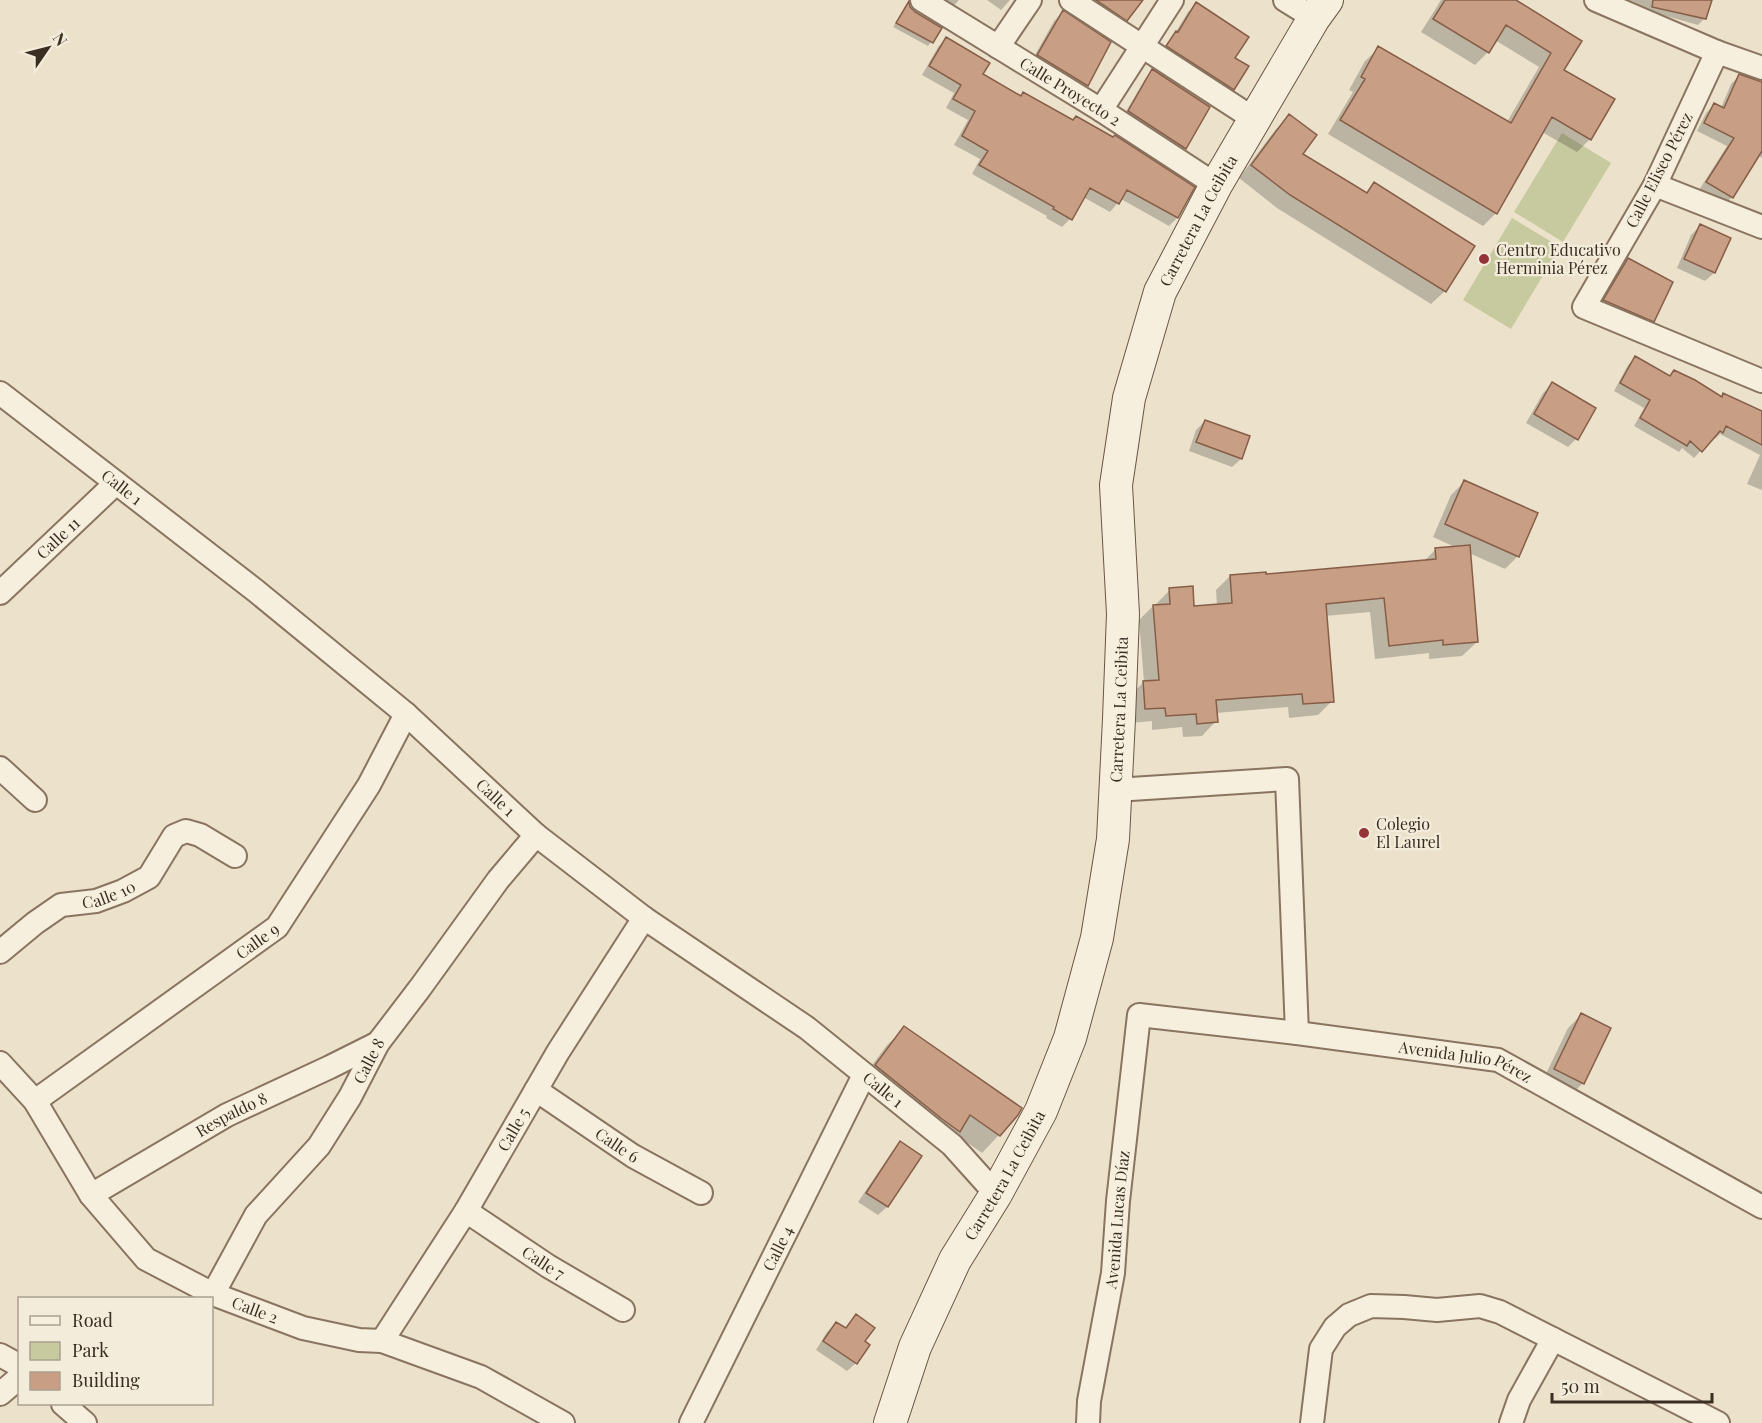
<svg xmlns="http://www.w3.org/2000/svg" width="1762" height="1423" font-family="'Playfair Display',serif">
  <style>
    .green { fill: #c7ca9f }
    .shadow { fill: #0003 }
    .building { fill: #c89e84; stroke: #865e48; stroke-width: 1.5 }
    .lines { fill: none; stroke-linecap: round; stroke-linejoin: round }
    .street-casing { stroke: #897460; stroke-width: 26 }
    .secondary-casing { stroke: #6b5543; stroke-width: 34 }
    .street { stroke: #f7efde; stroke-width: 22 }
    .secondary { stroke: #f7efde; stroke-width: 32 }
    .poi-dot { fill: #943438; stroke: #f4ecdb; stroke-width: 2 }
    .labels { text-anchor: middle; stroke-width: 4.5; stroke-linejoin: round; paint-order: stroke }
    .street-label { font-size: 16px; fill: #3a2d22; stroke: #f4ecdb }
    .poi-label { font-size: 16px; fill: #3a2d22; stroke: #f4ecdb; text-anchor: start }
  </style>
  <rect width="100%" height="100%" fill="#ece1cb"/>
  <path class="green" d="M1562,133L1611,163L1563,242L1514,212Z
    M1512,218L1560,247L1511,329L1463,300Z"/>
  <path class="shadow" d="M927,0H959L947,13Z
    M987,0H1010L1001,10Z
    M1074,0H1142L1118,28Z
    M1441,0H1513L1580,41L1562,70L1613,100L1590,139L1577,152L1542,132L1496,213L1483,226L1328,134L1353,92L1349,90L1365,61L1379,48L1507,122L1539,67L1495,40L1488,52L1475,65L1421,32Z
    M1623,0H1710L1704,19L1698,25L1638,8Z
    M1196,4L1233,89L1225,97L1159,54L1174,35L1188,12Z
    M907,6L940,29L928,46L893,27Z
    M1063,12L1086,85L1078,94L1030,64L1054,21Z
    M946,39L981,75L1193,188L1177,218L1169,226L1121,199L1110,212L1083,197L1070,219L1062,227L1046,218L1047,216L972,174L980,159L954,145L968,120L946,108L954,93L922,75L938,47Z
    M1152,71L1208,107L1185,148L1177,156L1121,120L1145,79Z
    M1739,76L1762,84V158L1758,155L1732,197L1724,205L1699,190L1727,146L1697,131L1706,113L1714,105L1721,108L1731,84Z
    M1290,116L1301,155L1365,194L1374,184L1445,291L1431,304L1277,208L1239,178L1276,129Z
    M1700,226L1729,239L1714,273L1705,281L1677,268L1691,235Z
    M1628,260L1653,321L1645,329L1597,308L1621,268Z
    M1635,358L1669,377L1674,371L1721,398L1724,395L1762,413V490L1747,484L1760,455L1720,434L1715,439L1712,438L1694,458L1682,448L1679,452L1634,426L1644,408L1614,391L1628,365Z
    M1552,384L1576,439L1568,447L1526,423L1543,393Z
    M1205,421L1248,437L1241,459L1232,467L1189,451L1196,430Z
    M1464,482L1518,556L1505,569L1469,553L1477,642L1462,656L1429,659V653L1375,659L1370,612L1325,616L1332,701L1318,715L1289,718L1288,707L1216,713V721L1202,736L1183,737L1182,727L1152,730V721L1131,723L1129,696L1144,682L1139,620L1153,606H1156V604L1170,590L1193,608L1217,606L1216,590L1230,576L1264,575L1424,561L1436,549L1457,548L1433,537L1451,495Z
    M1581,1015L1583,1083L1570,1096L1542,1082L1568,1028Z
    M905,1028L999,1135L982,1153L955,1134L858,1084L887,1045Z
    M901,1143L920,1156L887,1207L878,1215L858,1202L892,1152Z
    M857,1316L863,1342L856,1363L847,1371L816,1350L827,1332L836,1323L845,1329Z"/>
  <path class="building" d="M1096,0H1143L1127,21Z
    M1445,0H1516L1582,41L1564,70L1615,99L1591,140L1552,117L1497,214L1340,120L1365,79L1361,77L1378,46L1511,123L1551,53L1506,25L1489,53L1433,19Z
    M1653,0H1712L1706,19L1652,7Z
    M909,1L910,7L915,12L942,28L933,43L896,23Z
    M1196,2L1249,37L1235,58L1249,66L1234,90L1166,46L1176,31L1178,32Z
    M1063,10L1111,42L1088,86L1037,55Z
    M946,37L990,63L983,74L1021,96L1023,92L1073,120L1076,116L1113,137L1115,135L1195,187L1178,218L1127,190L1119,204L1090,188L1072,220L1053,209L1054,207L979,165L988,151L962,136L975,111L953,99L961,85L929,66Z
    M1152,69L1210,107L1186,149L1128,111Z
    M1739,74L1762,82V151L1733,198L1706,182L1734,138L1704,123L1714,103L1724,108Z
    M1289,114L1317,135L1303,154L1367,193L1374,182L1475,246L1446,292L1290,195L1251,165Z
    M1700,224L1731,238L1715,273L1684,259Z
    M1628,258L1673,282L1654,322L1603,300Z
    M1635,356L1670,376L1674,370L1695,380L1722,397L1723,393L1762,411V445L1726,426L1723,433L1720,431L1702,452L1690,441L1687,446L1640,418L1650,400L1620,383Z
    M1552,382L1596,408L1578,440L1534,414Z
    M1205,420L1250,436L1242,459L1196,442Z
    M1464,480L1538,513L1519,557L1445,524Z
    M1470,545L1478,642L1443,645V640L1389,646L1384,598L1326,604L1334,702L1303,704L1302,694L1216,700L1218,722L1197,724L1196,714L1166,716L1165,708L1145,709L1143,681L1159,680L1153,605L1170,604L1169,588L1193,586L1194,606L1232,603L1230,575L1266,572V574L1436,559L1435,548Z
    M1581,1013L1611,1028L1584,1084L1554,1069Z
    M904,1026L1022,1108L1018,1115L1000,1136L970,1115L960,1132L942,1119L875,1065Z
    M900,1141L922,1156L888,1207L866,1193Z
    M856,1314L875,1328L865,1341L870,1345L857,1364L823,1341L836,1322L846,1328Z"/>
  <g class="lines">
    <defs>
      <g id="street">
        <path id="s1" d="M922,0L1101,110L1216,185"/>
        <path d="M1071,0L1254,119"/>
        <path d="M1285,0L1314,18"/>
        <path d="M1596,0L1717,52L1762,68"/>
        <path d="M998,47L1030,0"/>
        <path d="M1717,52L1655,185L1584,307L1762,381"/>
        <path d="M1101,110L1172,0"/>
        <path d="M1655,185L1762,227"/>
        <path id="s2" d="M0,393L256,591L406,714L536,835L644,918L807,1028L952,1145L996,1194"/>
        <path id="s3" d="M0,593L116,483"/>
        <path d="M0,768L35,800"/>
        <path d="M1115,790L1287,779L1297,1033"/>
        <path id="s4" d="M0,952L35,923L61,905L96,901L123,891L149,877L174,836L186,831L200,835L235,856"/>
        <path id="s5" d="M0,1063L35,1101L91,1195L146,1259L213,1294L303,1328L359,1340L382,1341L481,1377L563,1423"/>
        <path id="s6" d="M536,1090L633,1156L701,1193"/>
        <path id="s7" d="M35,1101L277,927L369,785L406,714"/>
        <path id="s8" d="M91,1195L227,1115L330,1067L378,1043"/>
        <path id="s9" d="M466,1211L548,1266L623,1310"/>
        <path id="s10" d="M213,1294L256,1215L319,1146L350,1097L378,1043L420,988L498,880L536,835"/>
        <path id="s11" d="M382,1341L466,1211L558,1052L644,918"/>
        <path d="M0,1355L20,1366"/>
        <path d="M0,1394L20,1377"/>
        <path d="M63,1404L85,1423"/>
        <path id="s12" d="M691,1423L864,1075"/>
        <path id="s13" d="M1088,1423L1089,1401L1113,1273L1118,1201L1139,1015L1297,1033L1498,1060L1762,1207"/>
        <path d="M1312,1423L1321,1349L1335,1327L1349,1315L1371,1306L1404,1307L1437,1310L1480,1306L1500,1312L1718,1423"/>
        <path d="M1511,1423L1519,1400L1553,1339"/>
      </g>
      <g id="secondary">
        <path id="s14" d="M890,1423L915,1347L955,1260L996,1194L1041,1111L1070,1038L1097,938L1113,839L1119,719L1123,614L1116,485L1129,398L1160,292L1216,185L1314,18L1327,0"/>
      </g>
    </defs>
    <use href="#street" class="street-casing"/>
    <use href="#secondary" class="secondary-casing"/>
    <use href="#street" class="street"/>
    <use href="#secondary" class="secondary"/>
  </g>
  <g class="poi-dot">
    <circle cx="1484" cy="259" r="6"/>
    <circle cx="1364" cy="833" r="6"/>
  </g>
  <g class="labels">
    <g class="street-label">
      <text dy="6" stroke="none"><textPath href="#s1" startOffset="174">Calle Proyecto 2</textPath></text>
      <text transform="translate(1659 170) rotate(-63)" y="6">Calle Eliseo Pérez</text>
      <text dy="6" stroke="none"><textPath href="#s14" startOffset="1264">Carretera La Ceibita</textPath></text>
      <text dy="6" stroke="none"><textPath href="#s2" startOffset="154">Calle 1</textPath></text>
      <text dy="6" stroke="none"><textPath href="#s3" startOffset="80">Calle 11</textPath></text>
      <text dy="6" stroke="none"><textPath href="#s14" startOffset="760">Carretera La Ceibita</textPath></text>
      <text dy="6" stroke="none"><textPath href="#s2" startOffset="640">Calle 1</textPath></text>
      <text dy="6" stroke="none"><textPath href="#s4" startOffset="126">Calle 10</textPath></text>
      <text dy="6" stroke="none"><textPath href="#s7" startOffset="274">Calle 9</textPath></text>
      <text dy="6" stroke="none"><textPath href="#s10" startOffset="282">Calle 8</textPath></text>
      <text dy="6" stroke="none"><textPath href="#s13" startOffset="742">Avenida Julio Pérez</textPath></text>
      <text dy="6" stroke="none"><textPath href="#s2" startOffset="1126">Calle 1</textPath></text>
      <text dy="6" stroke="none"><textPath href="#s8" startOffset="162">Respaldo 8</textPath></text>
      <text dy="6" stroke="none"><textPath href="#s11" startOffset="249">Calle 5</textPath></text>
      <text dy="6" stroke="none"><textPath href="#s6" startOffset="98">Calle 6</textPath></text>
      <text dy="6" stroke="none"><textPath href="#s14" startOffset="274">Carretera La Ceibita</textPath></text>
      <text dy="6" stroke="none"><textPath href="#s13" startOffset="206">Avenida Lucas Díaz</textPath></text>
      <text dy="6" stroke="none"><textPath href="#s12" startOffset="195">Calle 4</textPath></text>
      <text dy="6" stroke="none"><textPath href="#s9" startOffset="93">Calle 7</textPath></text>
      <text dy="6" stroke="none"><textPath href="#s5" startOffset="366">Calle 2</textPath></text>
    </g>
    <g class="poi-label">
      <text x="1496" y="256">Centro Educativo<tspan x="1496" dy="18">Herminia Pérez</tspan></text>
      <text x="1376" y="830">Colegio<tspan x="1376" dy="18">El Laurel</tspan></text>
    </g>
  </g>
  <rect x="18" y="1297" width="195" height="108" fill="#f4ecdb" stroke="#aaa091" stroke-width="1.5"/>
  <rect x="30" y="1316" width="30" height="9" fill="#f7efde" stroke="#aaa091" stroke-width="1.5"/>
  <text x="72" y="1327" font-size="18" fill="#3a2d22">Road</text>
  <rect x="30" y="1342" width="30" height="18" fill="#c7ca9f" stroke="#aaa091" stroke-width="1.5"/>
  <text x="72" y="1357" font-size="18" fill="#3a2d22">Park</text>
  <rect x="30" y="1372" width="30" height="18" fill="#c89e84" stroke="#aaa091" stroke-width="1.5"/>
  <text x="72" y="1387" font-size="18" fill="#3a2d22">Building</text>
  <g transform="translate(48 48) rotate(55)" stroke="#f4ecdb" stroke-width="4.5" paint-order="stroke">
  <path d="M0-4.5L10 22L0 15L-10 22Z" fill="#3a2d22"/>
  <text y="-9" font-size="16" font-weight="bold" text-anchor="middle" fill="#3a2d22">N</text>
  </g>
  <path d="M1552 1393v9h160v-9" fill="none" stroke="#3a2d22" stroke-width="3"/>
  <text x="1561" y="1393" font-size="18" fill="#3a2d22" stroke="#f4ecdb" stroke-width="4.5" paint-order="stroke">50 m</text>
</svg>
